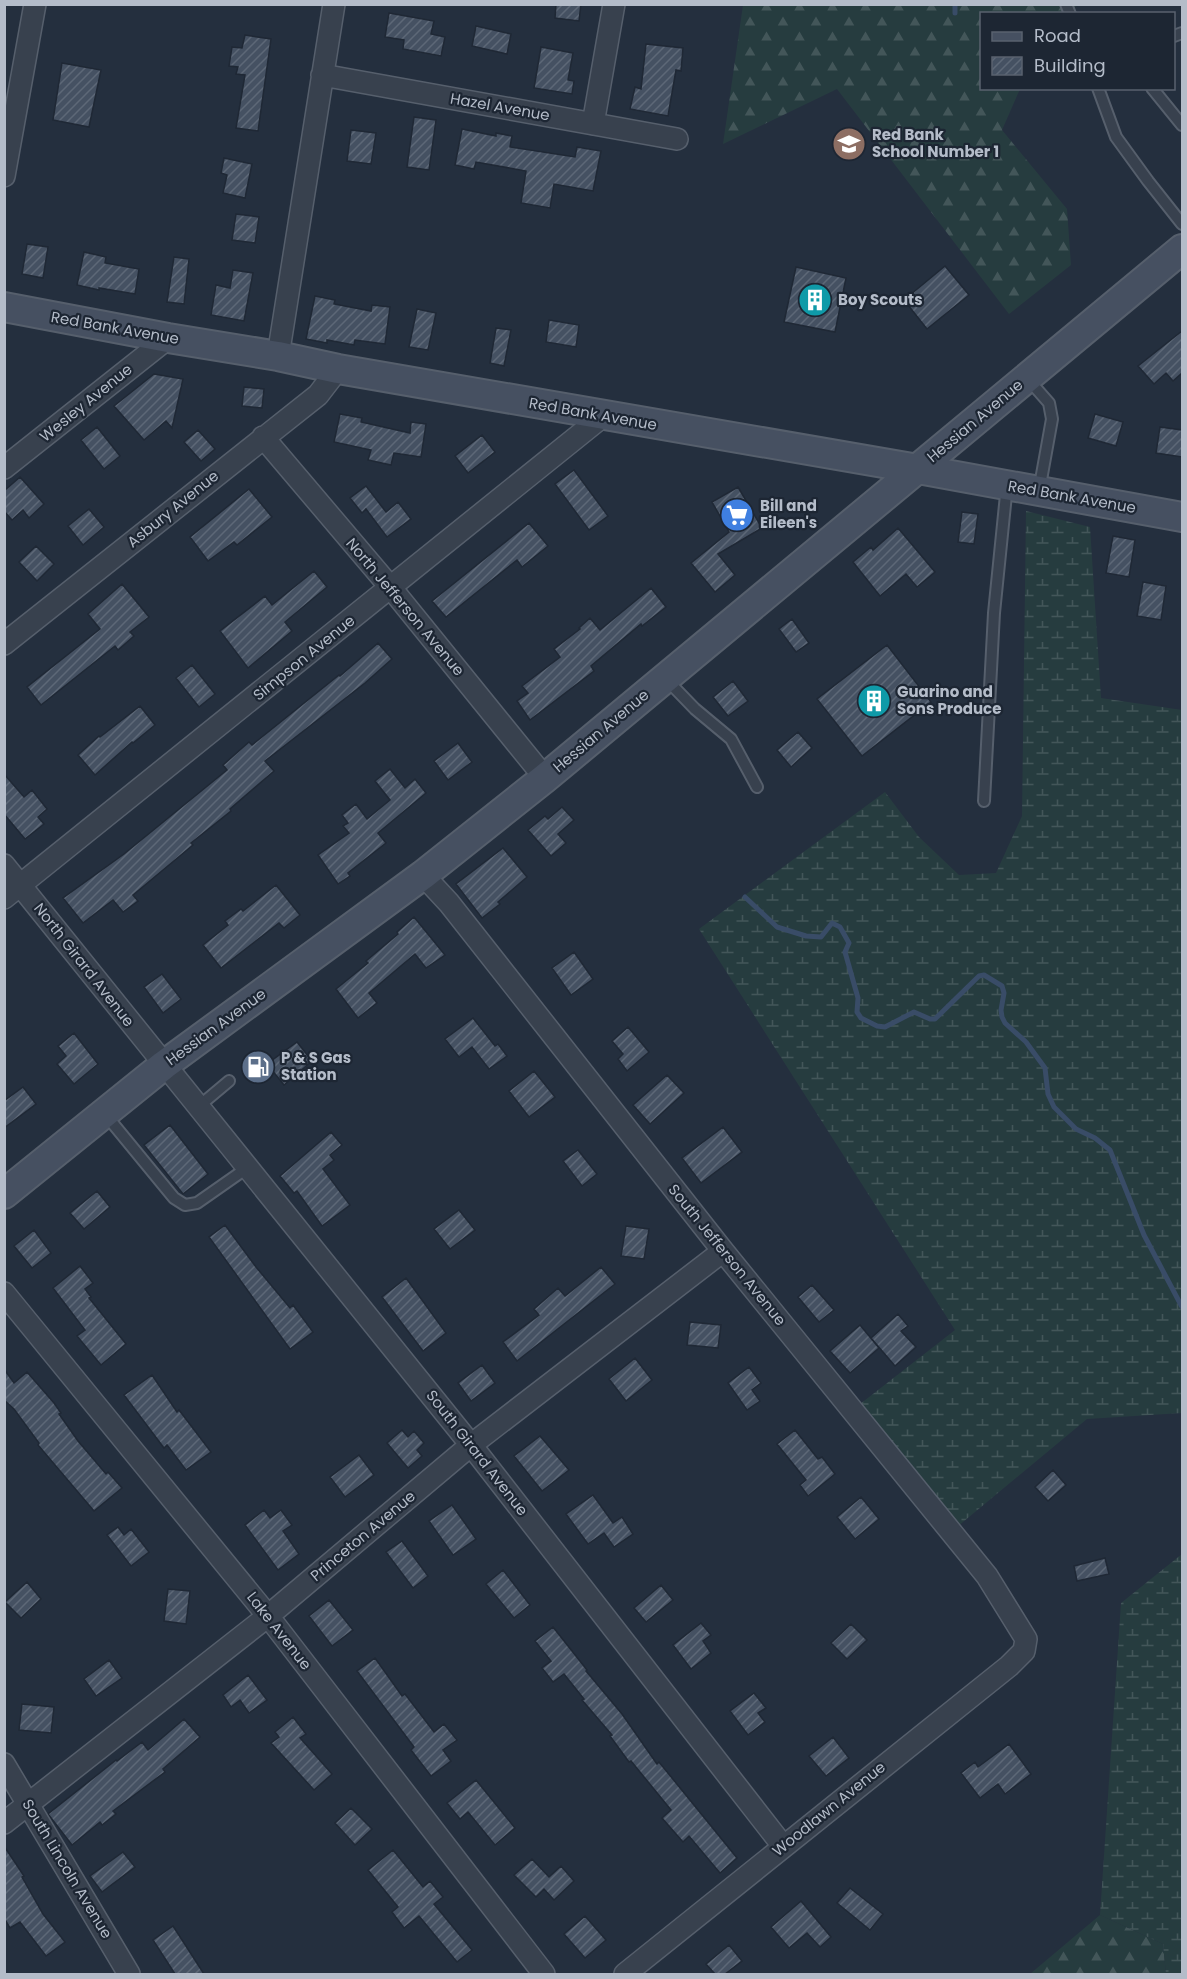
<svg xmlns="http://www.w3.org/2000/svg" width="1187" height="1979" font-family="Poppins,sans-serif">
  <style>
    .forest { fill: url(#forest-firs) }
    .wetland { fill: url(#wetland-marsh) }
    .lines { fill: none; stroke-linecap: round; stroke-linejoin: round }
    .stream { stroke: #394c67; stroke-width: 5 }
    .building { fill: url(#building-hatch); stroke: #1f2835; stroke-width: 1.5 }
    .lane-casing { stroke: #565f6c; stroke-width: 14 }
    .street-casing { stroke: #565f6c; stroke-width: 24 }
    .secondary-casing { stroke: #565f6c; stroke-width: 32 }
    .lane { stroke: #38414e; stroke-width: 10 }
    .street { stroke: #38414e; stroke-width: 21 }
    .secondary { stroke: #465061; stroke-width: 28 }
    .labels { text-anchor: middle; stroke-width: 4.5; stroke-linejoin: round; paint-order: stroke }
    .street-label { font-size: 15px; fill: #b4bcc9; stroke: #1d2633 }
    .poi-label { font-size: 15px; font-weight: bold; fill: #b4bcc9; stroke: #1d2633; text-anchor: start }
  </style>
  <defs>
    <pattern id="forest-firs" width="22" height="20" patternUnits="userSpaceOnUse" patternTransform="scale(1.5)"><rect width="22" height="20" fill="#263c3f"/><path d="M5 1l3.5 6h-7zM16 11l3.5 6h-7z" fill="#435659"/></pattern>
    <pattern id="wetland-marsh" width="20" height="14" patternUnits="userSpaceOnUse" patternTransform="scale(1.5)"><rect width="20" height="14" fill="#263c3f"/><path d="M1 5h8M5 5V1M11 12h8M15 12V8" fill="none" stroke="#435659"/></pattern>
    <pattern id="building-hatch" width="6" height="6" patternUnits="userSpaceOnUse" patternTransform="scale(1.5)"><rect width="6" height="6" fill="#455162"/><path d="M-1 1l2-2M0 6l6-6M5 7l2-2" fill="none" stroke="#5d6877"/></pattern>
  </defs>
  <rect width="100%" height="100%" fill="#242f3e"/>
  <path class="forest" d="M743,5H1078L1066,13L982,14V88L1020,89L1002,130L1067,209L1071,265L1009,314L837,89L723,144Z
    M1100,1915L1163,1944L1166,1974H1030Z"/>
  <path class="wetland" d="M1026,511L1090,527L1101,698L1182,710V1413L1087,1419L951,1532L846,1415L955,1330L699,929L885,792L919,837L959,875L996,873L1022,816Z
    M1182,1554V1974H1166L1163,1944L1100,1915L1121,1603Z"/>
  <g class="lines">
    <path class="stream" d="M955,4V13
      M745,897L777,927L806,936L821,937L832,923L840,927L849,943L845,952L858,998L857,1012L861,1018L877,1026L885,1027L914,1012L930,1019H935L979,976L984,975L1002,986L1004,993L1001,1010L1002,1017L1005,1023L1026,1042L1045,1068L1048,1094L1054,1107L1076,1129L1095,1138L1110,1150L1144,1235L1182,1307"/>
  </g>
  <path class="building" d="M556,4H581L579,21L555,18Z
    M389,13L434,21L431,34L445,37L441,56L403,49L404,40L385,37Z
    M476,26L511,34L507,54L472,46Z
    M245,35L271,39L258,131L236,128L245,75L236,74L238,67L229,66L232,47L242,48Z
    M646,44L683,48L681,71L676,70L668,116L630,109L635,87L641,89Z
    M541,47L573,53L568,80L574,81L572,94L534,88Z
    M62,63L101,70L89,127L53,120Z
    M414,117L436,120L429,170L407,167Z
    M462,129L496,136V133L512,136L510,147L575,157L577,147L601,151L593,191L554,184L550,208L521,203L526,171L476,162L474,169L455,165Z
    M351,130L376,133L371,164L347,161Z
    M224,158L252,164L245,198L223,193L227,175L221,173Z
    M236,214L259,217L255,243L232,240Z
    M27,244L48,247L43,278L22,274Z
    M84,252L106,257L105,263L139,269L135,294L99,288V290L77,285Z
    M174,257L189,259L184,304L167,302Z
    M945,266L969,295L927,329L904,300Z
    M796,267L846,278L835,332L784,322Z
    M233,270L253,273L244,321L211,315L216,285L230,288Z
    M315,296L335,300L334,304L371,311L372,305L390,307L385,344L355,340L354,345L327,340V343L306,339Z
    M417,309L436,313L428,350L409,347Z
    M549,320L579,325L576,347L546,342Z
    M496,328L511,330L504,366L490,363Z
    M1182,331V373L1173,381L1166,373L1154,384L1138,366Z
    M154,374L183,379L172,428L166,421L144,440L114,406Z
    M244,387L264,389L262,408L242,406Z
    M340,414L362,418L361,422L410,433L411,422L426,424L421,457L394,453L391,465L368,460L371,450L334,442Z
    M1095,414L1123,422L1116,446L1088,438Z
    M97,427L120,456L104,469L81,440Z
    M1160,427L1182,430V457L1156,453Z
    M198,430L215,449L201,461L184,442Z
    M482,435L495,452L468,473L455,456Z
    M574,470L608,516L589,530L555,484Z
    M20,477L44,504L29,518L23,510L12,520L4,511V491Z
    M366,486L386,512L398,502L411,519L387,537L366,509L362,513L350,498Z
    M738,487L762,528L718,554L735,575L715,592L691,563L729,532L712,502Z
    M249,489L272,517L237,545L234,542L208,561L190,537Z
    M89,509L104,527L83,545L68,526Z
    M962,512L978,514L974,544L958,542Z
    M529,523L548,546L522,567L517,560L446,617L432,601Z
    M898,528L935,572L917,587L906,574L880,596L853,562L871,547L873,550Z
    M1113,536L1135,540L1129,577L1106,573Z
    M36,546L54,564L37,581L19,562Z
    M314,571L327,587L285,622L292,631L248,668L220,631L265,596L272,605Z
    M1143,582L1166,586L1161,620L1137,616Z
    M122,584L149,617L130,632L134,636L118,650L115,646L41,705L27,687L100,629L88,614Z
    M651,588L666,607L642,626L641,624L591,666L594,671L530,720L517,701L528,693L522,686L560,657L554,649L580,629L579,628L590,618L600,630Z
    M792,619L809,643L796,652L779,629Z
    M378,643L392,659L365,683L265,761L274,771L230,809L231,811L191,843L193,845L133,895L138,901L123,912L113,900L83,923L63,898L124,854L227,770L223,765L249,742L252,745L339,675L340,676Z
    M887,645L931,702L862,756L817,699Z
    M192,665L215,694L199,707L176,678Z
    M733,681L748,701L728,716L713,697Z
    M140,706L155,725L133,743L132,742L95,775L78,755L99,736L100,737Z
    M798,732L812,748L791,767L777,750Z
    M458,743L472,762L448,780L434,761Z
    M390,769L405,788L415,779L426,793L378,833L386,843L348,873L350,876L338,884L318,855L349,833L343,826L348,823L342,815L356,804L367,819L390,800L375,781Z
    M4,774L24,797L32,790L47,809L38,817L44,824L25,839L4,814Z
    M562,807L574,820L558,834L566,843L551,856L528,830L545,816L548,819Z
    M503,848L527,877L498,902L500,904L482,918L456,884Z
    M276,885L300,915L284,928L279,923L221,968L203,945L228,925L225,921L241,909L243,911Z
    M414,917L445,955L426,968L415,954L369,993L377,1003L358,1018L336,989L368,963L366,961L398,934L397,932Z
    M574,952L593,979L571,995L552,968Z
    M162,974L181,999L163,1013L144,987Z
    M473,1018L495,1046L498,1044L507,1056L489,1069L472,1047L459,1057L445,1039Z
    M628,1027L649,1052L627,1071L618,1059L623,1054L612,1041Z
    M74,1033L98,1064L74,1084L57,1064L66,1056L58,1046Z
    M297,1042L312,1061L284,1085L267,1064Z
    M534,1071L555,1097L529,1117L509,1091Z
    M667,1075L684,1093L650,1124L633,1105Z
    M23,1087L36,1104L4,1128V1101Z
    M170,1125L208,1174L183,1194L144,1145Z
    M723,1127L742,1152L701,1183L682,1158Z
    M331,1132L342,1145L330,1155L334,1160L323,1169L350,1205L322,1226L297,1191L294,1193L280,1176Z
    M578,1150L597,1174L582,1186L563,1161Z
    M97,1191L110,1207L84,1229L70,1213Z
    M459,1210L475,1230L450,1249L434,1229Z
    M225,1225L256,1267L290,1308L293,1305L313,1332L290,1349L209,1237Z
    M626,1226L649,1229L644,1259L621,1256Z
    M34,1230L51,1253L32,1268L14,1246Z
    M80,1266L93,1283L85,1289L91,1297L89,1298L126,1344L101,1365L77,1336L85,1330L53,1288Z
    M601,1267L615,1284L517,1361L503,1342L539,1315L534,1309L558,1288L565,1296Z
    M406,1278L446,1333L423,1351L382,1297Z
    M812,1285L834,1310L819,1322L798,1297Z
    M898,1314L908,1326L901,1331L916,1347L895,1366L871,1338Z
    M690,1322L721,1325L718,1348L687,1345Z
    M860,1325L879,1348L850,1373L830,1351Z
    M635,1358L652,1380L626,1401L609,1379Z
    M482,1365L495,1383L471,1401L458,1383Z
    M749,1367L761,1383L752,1390L760,1401L747,1410L728,1383Z
    M4,1369L14,1383L27,1372L54,1403L61,1413L59,1414L78,1441L106,1474L108,1472L122,1488L94,1511L38,1445L39,1443L14,1409L4,1400Z
    M152,1375L177,1412L179,1410L211,1452L186,1470L167,1445L164,1448L124,1395Z
    M402,1430L408,1437L414,1431L424,1443L417,1450L422,1456L408,1468L387,1443Z
    M795,1430L818,1459L822,1457L835,1474L808,1496L800,1485L806,1480L777,1444Z
    M540,1436L569,1470L542,1491L514,1456Z
    M359,1455L374,1475L345,1497L330,1477Z
    M1053,1470L1066,1485L1048,1501L1035,1487Z
    M593,1495L613,1523L622,1517L633,1534L614,1547L604,1533L588,1544L566,1514Z
    M861,1497L879,1519L855,1539L837,1517Z
    M452,1505L476,1539L453,1555L429,1521Z
    M264,1510L270,1518L281,1510L292,1525L283,1531L299,1554L278,1570L245,1525Z
    M118,1527L124,1535L131,1529L149,1552L131,1566L107,1535Z
    M402,1541L428,1576L413,1588L386,1552Z
    M1105,1558L1109,1574L1077,1581L1074,1566Z
    M503,1570L530,1605L514,1618L486,1584Z
    M27,1582L41,1599L21,1618L5,1602Z
    M661,1585L673,1600L646,1622L634,1608Z
    M168,1589L190,1591L186,1624L164,1621Z
    M329,1600L353,1630L332,1646L309,1616Z
    M701,1623L711,1635L703,1641L711,1653L691,1669L673,1645Z
    M851,1624L867,1640L847,1659L831,1643Z
    M553,1627L587,1670L586,1671L622,1714L657,1764L659,1762L737,1858L720,1873L689,1836L683,1842L662,1818L671,1810L631,1761L629,1762L610,1736L612,1735L582,1700L584,1699L564,1674L553,1682L542,1668L551,1661L535,1641Z
    M375,1658L402,1696L405,1694L434,1732L444,1724L457,1740L443,1750L451,1761L431,1776L411,1750L414,1747L357,1671Z
    M109,1660L122,1678L96,1696L84,1679Z
    M248,1675L267,1700L249,1713L240,1700L231,1707L223,1695Z
    M754,1693L766,1708L758,1713L765,1722L748,1735L730,1711Z
    M22,1704L54,1707L51,1733L19,1730Z
    M293,1717L306,1734L300,1738L332,1774L314,1790L271,1743L279,1737L275,1732Z
    M184,1719L200,1737L163,1769L165,1772L113,1811L116,1814L102,1825L100,1822L72,1845L48,1814L116,1760L117,1761L142,1742L148,1750Z
    M833,1737L849,1758L826,1776L809,1756Z
    M1009,1744L1031,1774L1005,1794L998,1784L980,1798L961,1773L975,1762L978,1767Z
    M476,1780L515,1828L495,1845L468,1812L460,1819L447,1803Z
    M351,1808L372,1829L355,1845L335,1823Z
    M4,1846L24,1876L22,1877L43,1914L65,1942L46,1956L20,1922L10,1928L4,1918Z
    M393,1850L423,1887L430,1881L443,1897L434,1904L472,1950L457,1962L419,1916L404,1928L392,1912L398,1907L368,1870Z
    M123,1852L135,1867L102,1892L90,1876Z
    M532,1859L549,1877L561,1866L574,1881L554,1900L544,1889L536,1897L514,1875Z
    M850,1888L883,1914L870,1930L837,1903Z
    M801,1901L831,1937L820,1947L807,1933L789,1948L771,1927Z
    M585,1916L606,1940L585,1958L564,1934Z
    M173,1926L204,1974H175L153,1940Z
    M729,1945L742,1961L725,1974H715L706,1964Z"/>
  <g class="lines">
    <defs>
      <path id="lane" d="M1066,4L1070,14
        M1174,36L1182,33
        M1098,88L1116,137L1148,181L1182,224
        M1152,88L1182,125
        M1027,378L1049,403L1052,419L1039,491
        M666,679L695,709L731,739L757,787
        M984,801L994,613L1007,485
        M198,1107L229,1081
        M105,1114L174,1198L185,1205L197,1203L247,1168"/>
      <path id="street" d="M322,75L677,139
        M593,124L614,4
        M4,176L35,4
        M278,356L334,4
        M263,437L391,588L545,778
        M4,468L168,338
        M4,644L318,395L338,369
        M4,865L471,1445L783,1846
        M423,875L449,903L723,1251L987,1576L1026,1639L1024,1651L1009,1666L625,1974
        M4,898L603,416
        M4,1293L268,1616L544,1974
        M4,1764L129,1974
        M4,1823L268,1616L471,1445L723,1251"/>
      <path id="secondary" d="M4,307L168,338L278,356L338,369L918,469L1182,517
        M4,1194L164,1065L423,875L545,778L1182,249"/>
    </defs>
    <use href="#lane" class="lane-casing"/>
    <use href="#street" class="street-casing"/>
    <use href="#secondary" class="secondary-casing"/>
    <use href="#lane" class="lane"/>
    <use href="#street" class="street"/>
    <use href="#secondary" class="secondary"/>
  </g>
  <defs>
    <symbol id="school-disc" viewBox="-11 -11 22 22"><circle r="9.5" fill="#8d6e63" stroke="#1d2633"/><path d="M0-5L7-2L0 1L-7-2ZM-4 1L0 2.5L4 1V4Q0 6-4 4Z" fill="#fff"/></symbol>
    <symbol id="building-disc" viewBox="-11 -11 22 22"><circle r="9.5" fill="#0f9aa8" stroke="#1d2633"/><path d="M-4-6H4V6H1V3H-1V6H-4ZM-2.5-4.3h1.7v1.8h-1.7ZM.8-4.3h1.7v1.8H.8ZM-2.5-1h1.7V.8h-1.7ZM.8-1h1.7V.8H.8Z" fill="#fff"/></symbol>
    <symbol id="supermarket-disc" viewBox="-11 -11 22 22"><circle r="9.5" fill="#3f7fe0" stroke="#1d2633"/><path d="M-6-5.5h2.5l.6 2H6L4.5 2H-2.5L-4.4-4H-6ZM-1.5 3.2a1.3 1.3 0 1 0 .1 0ZM3 3.2a1.3 1.3 0 1 0 .1 0Z" fill="#fff"/></symbol>
    <symbol id="fuel-disc" viewBox="-11 -11 22 22"><circle r="9.5" fill="#5c6f8a" stroke="#1d2633"/><path d="M-5.5-6h7V0h2V4h1.3V-2.5L3-4.5l.8-.8L6-3V5H2.5V1h-1V6h-7ZM-4.2-4.7v3.2H.2V-4.7Z" fill="#fff"/></symbol>
  </defs>
  <g fill-rule="evenodd">
    <use href="#school-disc" x="830" y="125" width="38" height="38"/>
    <use href="#building-disc" x="796" y="281" width="38" height="38"/>
    <use href="#supermarket-disc" x="718" y="496" width="38" height="38"/>
    <use href="#building-disc" x="855" y="682" width="38" height="38"/>
    <use href="#fuel-disc" x="239" y="1048" width="38" height="38"/>
  </g>
  <g class="labels">
    <g class="street-label">
      <text transform="translate(500 107) rotate(10)" y="5">Hazel Avenue</text>
      <text transform="translate(115 328) rotate(10)" y="5">Red Bank Avenue</text>
      <text transform="translate(86 403) rotate(-39)" y="5">Wesley Avenue</text>
      <text transform="translate(593 414) rotate(10)" y="5">Red Bank Avenue</text>
      <text transform="translate(975 421) rotate(-40)" y="5">Hessian Avenue</text>
      <text transform="translate(1072 497) rotate(10)" y="5">Red Bank Avenue</text>
      <text transform="translate(173 509) rotate(-39)" y="5">Asbury Avenue</text>
      <text transform="translate(405 607) rotate(50)" y="5">North Jefferson Avenue</text>
      <text transform="translate(304 658) rotate(-39)" y="5">Simpson Avenue</text>
      <text transform="translate(601 731) rotate(-40)" y="5">Hessian Avenue</text>
      <text transform="translate(84 965) rotate(52)" y="5">North Girard Avenue</text>
      <text transform="translate(216 1027) rotate(-36)" y="5">Hessian Avenue</text>
      <text transform="translate(727 1255) rotate(51)" y="5">South Jefferson Avenue</text>
      <text transform="translate(477 1453) rotate(52)" y="5">South Girard Avenue</text>
      <text transform="translate(363 1536) rotate(-40)" y="5">Princeton Avenue</text>
      <text transform="translate(279 1631) rotate(52)" y="5">Lake Avenue</text>
      <text transform="translate(829 1809) rotate(-39)" y="5">Woodlawn Avenue</text>
      <text transform="translate(67 1869) rotate(59)" y="5">South Lincoln Avenue</text>
    </g>
    <g class="poi-label">
      <text x="872" y="140">Red Bank<tspan x="872" dy="17">School Number 1</tspan></text>
      <text x="838" y="305">Boy Scouts</text>
      <text x="760" y="511">Bill and<tspan x="760" dy="17">Eileen's</tspan></text>
      <text x="897" y="697">Guarino and<tspan x="897" dy="17">Sons Produce</tspan></text>
      <text x="281" y="1063">P &amp; S Gas<tspan x="281" dy="17">Station</tspan></text>
    </g>
  </g>
  <rect width="1187" height="1979" fill="none" stroke="#b4bcc9" stroke-width="12"/>
  <rect x="980" y="12" width="195" height="78" fill="#1d2633" stroke="#59626f" stroke-width="1.5"/>
  <rect x="992" y="32" width="30" height="9" fill="#465061" stroke="#59626f" stroke-width="1.5"/>
  <text x="1034" y="42" font-size="18" fill="#b4bcc9">Road</text>
  <rect x="992" y="57" width="30" height="18" fill="url(#building-hatch)" stroke="#59626f" stroke-width="1.5"/>
  <text x="1034" y="72" font-size="18" fill="#b4bcc9">Building</text>
</svg>
